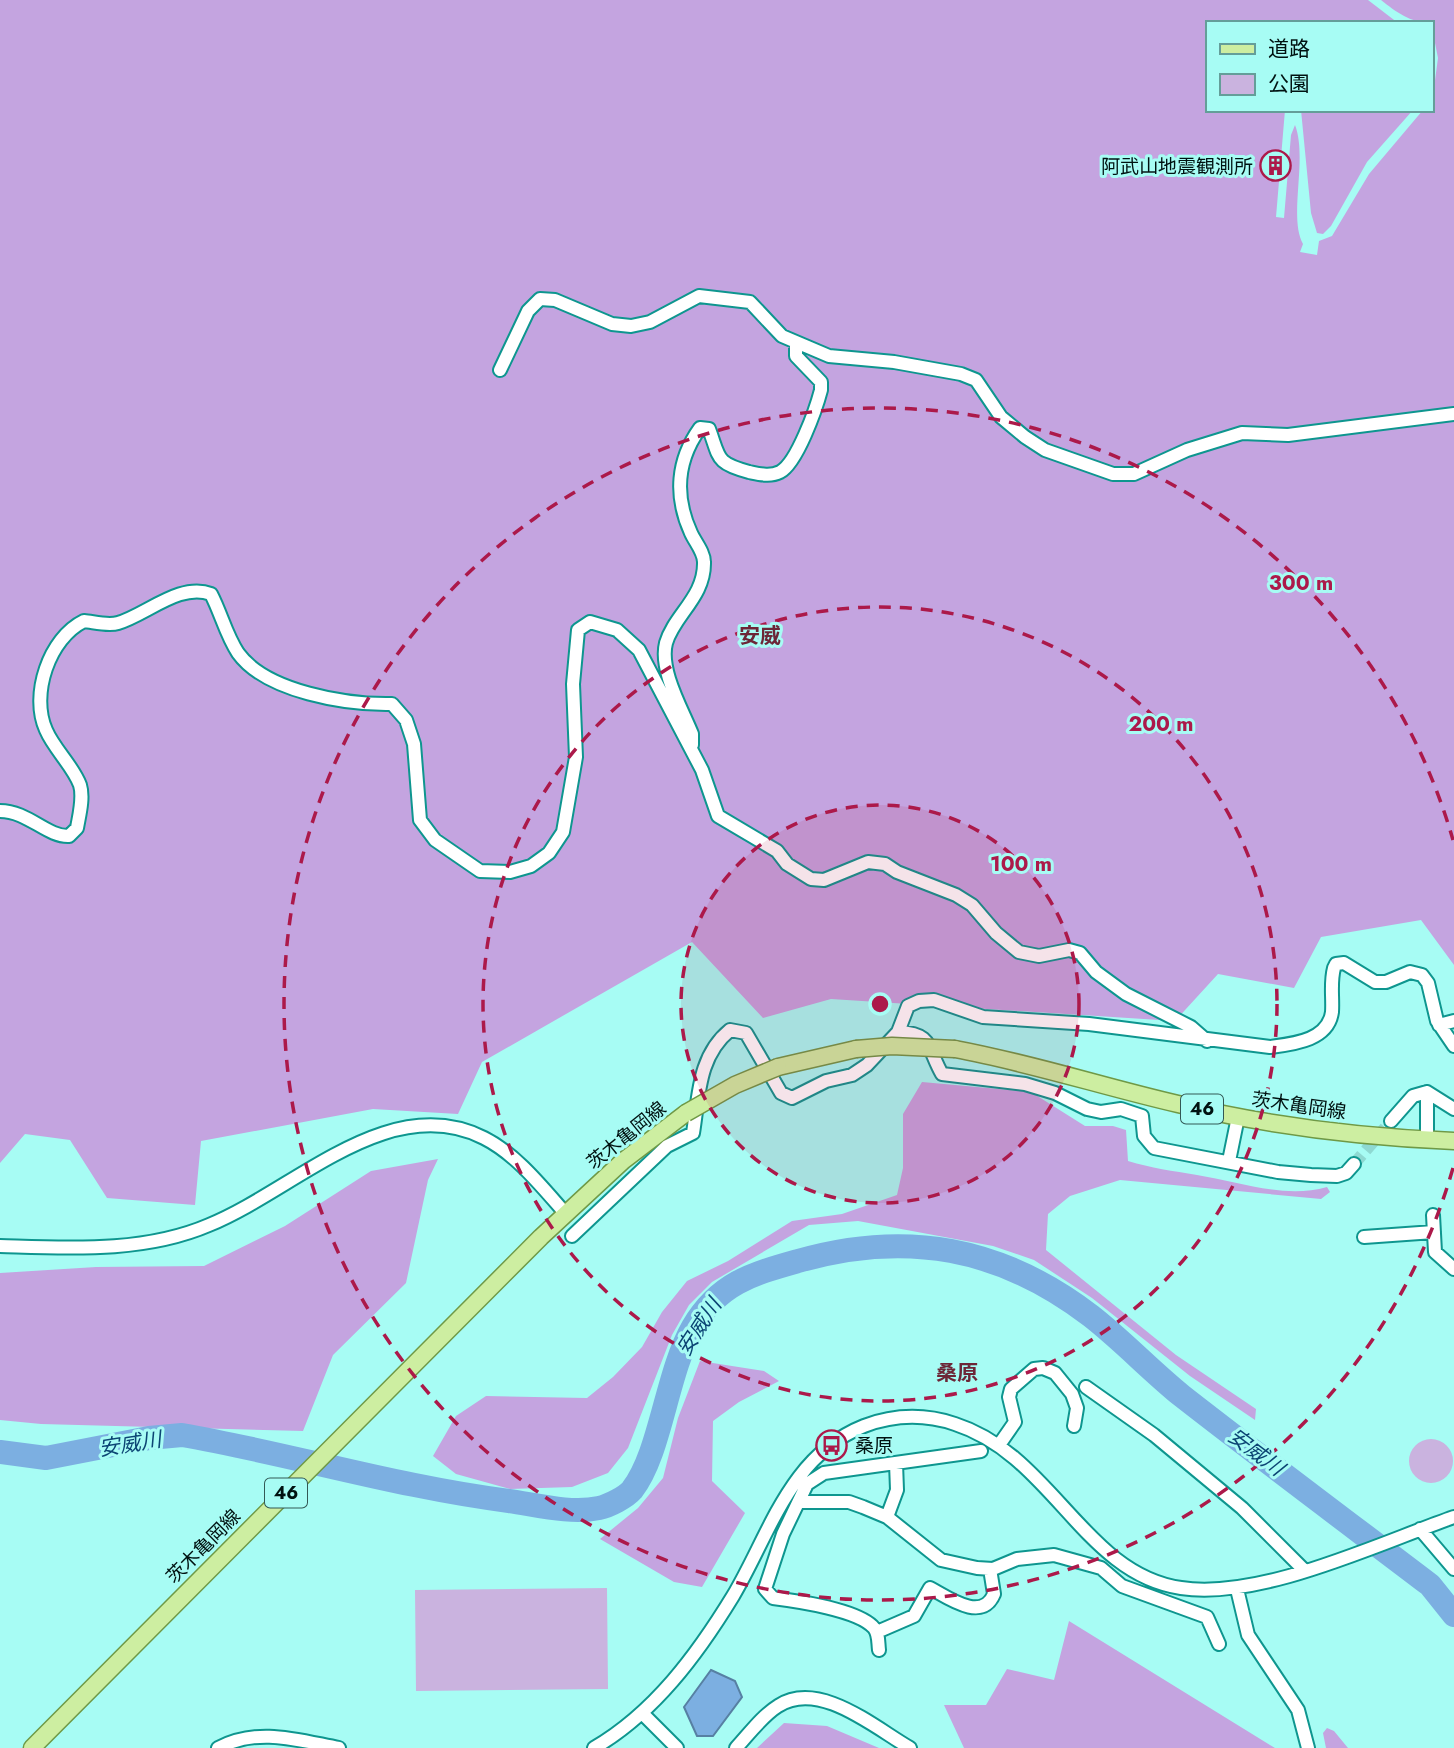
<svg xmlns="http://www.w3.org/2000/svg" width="1454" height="1748" font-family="Jost,'Noto Sans JP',sans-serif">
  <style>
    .green { fill: #cab3df }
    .forest { fill: #c4a4e0 }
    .water { fill: #7cafe1; stroke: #5780a3; stroke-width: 2 }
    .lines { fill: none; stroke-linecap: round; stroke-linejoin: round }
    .river { stroke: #7cafe1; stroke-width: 24 }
    .minor-tunnel { stroke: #8ed9d2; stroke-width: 12; stroke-dasharray: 12 6; stroke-linecap: butt }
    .minor-casing { stroke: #0e968f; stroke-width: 16 }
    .major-casing { stroke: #6f9946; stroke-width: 19 }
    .minor { stroke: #fff; stroke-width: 12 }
    .major { stroke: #cdeea1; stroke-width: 16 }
    .major-bridge-casing { stroke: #6f9946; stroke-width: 19; stroke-linecap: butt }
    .major-bridge { stroke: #cdeea1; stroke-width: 16 }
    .ring { fill: none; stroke: #ac194a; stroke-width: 3.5; stroke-dasharray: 12 9 }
    .labels { text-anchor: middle; stroke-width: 6; stroke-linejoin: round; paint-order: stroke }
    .shield { fill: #a7fcf4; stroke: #325855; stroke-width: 2 }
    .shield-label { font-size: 18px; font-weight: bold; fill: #001211 }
    .poi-label { font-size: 19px; fill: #001211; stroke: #a7fcf4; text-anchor: end }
    .street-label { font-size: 19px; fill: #001211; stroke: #a7fcf4 }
    .neighbourhood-label { font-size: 21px; font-weight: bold; fill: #6c2637; stroke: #a7fcf4 }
    .water-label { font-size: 21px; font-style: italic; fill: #0c4574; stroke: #a7fcf4 }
    .centre { fill: #ac194a; stroke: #a7fcf4; stroke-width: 3.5 }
    .ring-label { font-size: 21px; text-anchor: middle; font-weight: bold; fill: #ac194a; stroke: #a7fcf4; stroke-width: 6; stroke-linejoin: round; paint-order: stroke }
  </style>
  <rect width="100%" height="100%" fill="#a7fcf4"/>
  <path class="green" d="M1409 1461a22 22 0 1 1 44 0a22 22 0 1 1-44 0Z
    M607,1588L608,1689L416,1691L415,1590Z"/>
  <path class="forest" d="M0,0H1368L1398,23H1207V110H1285L1276,217L1284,218L1291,135L1295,125C1308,159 1288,217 1303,244L1300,252L1317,255L1319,241L1332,236L1369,174L1423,110H1431L1438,58L1431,23C1411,23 1396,12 1381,0H1454V965L1421,920L1321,937L1294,988L1218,974L1175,1021L831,999L763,1018L692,942L482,1062L458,1114L373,1109L201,1141L195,1205L107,1198L70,1140L25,1134L0,1163Z
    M1301,110H1413L1367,162L1331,226L1323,234L1317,233L1311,213Z
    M922,1082L1031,1092L1085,1126H1113L1126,1130L1128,1161C1151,1168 1173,1171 1197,1175C1240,1182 1285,1199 1327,1187L1330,1192L1321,1199L1120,1180L1070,1196L1048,1214L1046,1250L1176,1355L1256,1409L1255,1420L1190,1376L1092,1298L1034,1260L993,1246L858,1221L809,1225L712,1282L689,1305L672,1335L628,1448L608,1473L572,1487L510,1489L456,1474L433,1456L456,1416L486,1396L587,1398L613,1377L642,1347L662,1312L687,1281L728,1261L792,1221L842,1214L897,1195L903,1168V1114Z
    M438,1159L428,1180L406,1283L333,1355L303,1431L41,1424L0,1420V1273L96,1267L204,1266L285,1226L371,1171Z
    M700,1361L764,1371L779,1381L739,1402L713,1421L712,1481L745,1513L702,1587L674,1582L600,1539L638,1508L663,1478L678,1418Z
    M1069,1621L1275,1748H964L944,1705H986L1007,1669L1054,1680Z
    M784,1723L827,1726L879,1748H757Z
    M1327,1728L1334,1731L1348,1748H1326L1323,1733Z"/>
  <path class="water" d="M711,1670L735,1681L742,1697L713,1736H697L684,1707Z"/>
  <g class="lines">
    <path class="river" d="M0,1452L46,1458L149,1438L182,1435C291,1454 398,1487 509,1501C537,1505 571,1514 599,1508C609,1506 626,1497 632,1490C661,1453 666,1374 693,1327C719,1283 752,1274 798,1261C906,1230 1001,1247 1091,1316C1123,1341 1151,1371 1182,1396C1264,1460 1347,1522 1430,1585L1454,1615"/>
    <path class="minor-tunnel" d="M1354,1164L1391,1121"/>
    <defs>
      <path id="minor" d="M500,370L528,311L540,299L555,300L612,324L631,326L650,322L699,296L750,302L782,336L829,356L894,362L961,374L976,380L1001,417L1025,437L1045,450L1113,474H1134L1187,450L1242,433L1288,435L1454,414
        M692,745V734C682,709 659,670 666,643C674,615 705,597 704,562C704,552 695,542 691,533C674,496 677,460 700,428L709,429C720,458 715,463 749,472C759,474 770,477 780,472C797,463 816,409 821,390V382L796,356V344
        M0,811C28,811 47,837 69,836L77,828C79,816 84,798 80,785C73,766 54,749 46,730C30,695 49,638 84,621C94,622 108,626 118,623C146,615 180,582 211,594C221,613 226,635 238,653C266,692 347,705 392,704L406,720L414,744L420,820L435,840L480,871L510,872L531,866L549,853L563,832L576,757L573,684L578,630L590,622L617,630L639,650L702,770L718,816L777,851L787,864L811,879L824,880L868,862L885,864L897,872L956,895L972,905L996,933L1019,952L1039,956L1069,950L1080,953L1096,972L1126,994L1191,1027L1207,1041
        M1439,1025L1454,1021
        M898,1032C933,1033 927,1048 942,1074L1025,1084L1055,1093L1087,1109L1101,1112L1121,1109L1142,1116L1144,1136L1154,1148L1278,1172L1311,1175L1337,1176L1346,1173L1354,1164
        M1391,1121L1413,1096L1427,1092L1454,1109
        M1427,1140V1092
        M1229,1161L1238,1117
        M1433,1215L1435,1252L1454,1269
        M572,1236L667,1146L693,1133C699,1096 698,1056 730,1030L746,1033L781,1093L792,1098L826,1081L852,1075L867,1065L898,1032L908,1006L919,1001L934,1000L983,1017L1089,1024L1270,1047C1292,1044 1328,1041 1332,1012C1333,997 1330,983 1334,968L1336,964L1344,963L1375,982H1386L1410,972L1422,975L1428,983L1437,1021L1454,1046
        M1364,1237L1434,1232
        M0,1246C69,1248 144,1253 209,1225C295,1190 389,1090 484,1138C516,1154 542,1187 565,1213
        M1086,1387L1154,1435L1242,1508L1304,1570
        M999,1445L1015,1422L1009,1397L1011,1389L1034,1369L1043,1368L1055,1373L1072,1394L1077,1408L1074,1426
        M801,1479L807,1484L824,1473L981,1451
        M807,1484L783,1534L765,1589L773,1598C797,1601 859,1610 874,1628C879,1634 878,1642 879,1650
        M799,1502H849L863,1507L887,1517L941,1560L977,1568L993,1569L1017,1559L1054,1555L1101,1568L1122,1586L1207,1617L1219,1644
        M887,1517L897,1490L896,1463
        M1420,1529L1454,1569
        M1237,1589L1248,1635L1298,1710L1308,1748
        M877,1632L914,1616L930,1588C947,1597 982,1623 994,1594L990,1569
        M642,1713L677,1748
        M218,1748C258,1727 297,1740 339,1748
        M594,1748C654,1713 697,1655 733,1596C770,1534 789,1456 864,1426C893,1415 925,1414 955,1424C1052,1455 1084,1574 1181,1588C1261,1600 1377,1544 1454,1517
        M736,1748C749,1734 762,1716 778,1706C819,1679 875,1728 910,1748"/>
      <path id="major" d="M955,1049C1031,1063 1104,1087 1178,1104C1269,1126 1361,1137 1454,1141
        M778,1067L856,1049
        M32,1748L541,1237L623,1161L686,1113"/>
    </defs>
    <use href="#minor" class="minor-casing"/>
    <use href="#major" class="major-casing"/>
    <use href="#minor" class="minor"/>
    <use href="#major" class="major"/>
    <defs>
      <path id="major-bridge" d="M856,1049L892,1046L955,1049
        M686,1113L735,1085L778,1067"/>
    </defs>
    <use href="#major-bridge" class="major-bridge-casing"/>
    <use href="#major-bridge" class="major-bridge"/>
  </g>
  <circle cx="880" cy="1004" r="199" fill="#ac194a" fill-opacity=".12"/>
  <g class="ring">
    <circle cx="880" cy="1004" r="199"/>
    <circle cx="880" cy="1004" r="397"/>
    <path d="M1453 1168A596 596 0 1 1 1453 840"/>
  </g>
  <defs>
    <symbol id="building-ring" viewBox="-11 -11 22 22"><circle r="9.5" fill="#a7fcf4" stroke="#ac194a" stroke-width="1.5"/><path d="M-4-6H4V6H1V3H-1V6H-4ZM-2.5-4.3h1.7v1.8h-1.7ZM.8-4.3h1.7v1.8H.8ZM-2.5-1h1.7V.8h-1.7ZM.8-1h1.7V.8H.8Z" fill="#ac194a"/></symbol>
    <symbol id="bus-ring" viewBox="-11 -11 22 22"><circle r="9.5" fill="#a7fcf4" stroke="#ac194a" stroke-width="1.5"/><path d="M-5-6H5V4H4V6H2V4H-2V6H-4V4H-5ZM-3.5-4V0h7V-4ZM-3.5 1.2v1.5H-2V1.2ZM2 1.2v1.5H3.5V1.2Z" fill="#ac194a"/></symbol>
  </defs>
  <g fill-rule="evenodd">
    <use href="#building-ring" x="1258" y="148" width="35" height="35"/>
    <use href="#bus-ring" x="814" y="1428" width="35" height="35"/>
  </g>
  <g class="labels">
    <g class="shield">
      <rect x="1181" y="1094.5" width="42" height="29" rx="5"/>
      <rect x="265" y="1478.5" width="42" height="29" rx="5"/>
    </g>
    <g class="shield-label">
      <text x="1202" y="1115">46</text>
      <text x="286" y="1499">46</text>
    </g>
    <g class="poi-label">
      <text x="1253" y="173">阿武山地震観測所</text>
      <text x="855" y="1452" text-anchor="start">桑原</text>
    </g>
    <g class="street-label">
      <text transform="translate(1299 1105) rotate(8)" y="7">茨木亀岡線</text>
      <text transform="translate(626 1135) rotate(-39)" y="7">茨木亀岡線</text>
      <text transform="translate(203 1546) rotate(-45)" y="7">茨木亀岡線</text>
    </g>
    <g class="neighbourhood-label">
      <text x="760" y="643">安威</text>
      <text x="957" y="1380">桑原</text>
    </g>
    <g class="water-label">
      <text transform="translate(699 1327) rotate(-57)" y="7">安威川</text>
      <text transform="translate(130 1444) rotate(-9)" y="7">安威川</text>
      <text transform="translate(1256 1452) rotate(37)" y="7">安威川</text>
    </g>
  </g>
  <circle cx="880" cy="1004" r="10" class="centre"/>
  <g class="ring-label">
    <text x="1301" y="590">300 m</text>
    <text x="1161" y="731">200 m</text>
    <text x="1021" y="871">100 m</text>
  </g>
  <rect x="1206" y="21" width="228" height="91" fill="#a7fcf4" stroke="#649e99" stroke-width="2"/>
  <rect x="1220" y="44" width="35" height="10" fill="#cdeea1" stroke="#649e99" stroke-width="2"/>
  <text x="1268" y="56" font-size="21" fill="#001211">道路</text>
  <rect x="1220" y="74" width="35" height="21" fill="#cab3df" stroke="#649e99" stroke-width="2"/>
  <text x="1268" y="91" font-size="21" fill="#001211">公園</text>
</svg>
